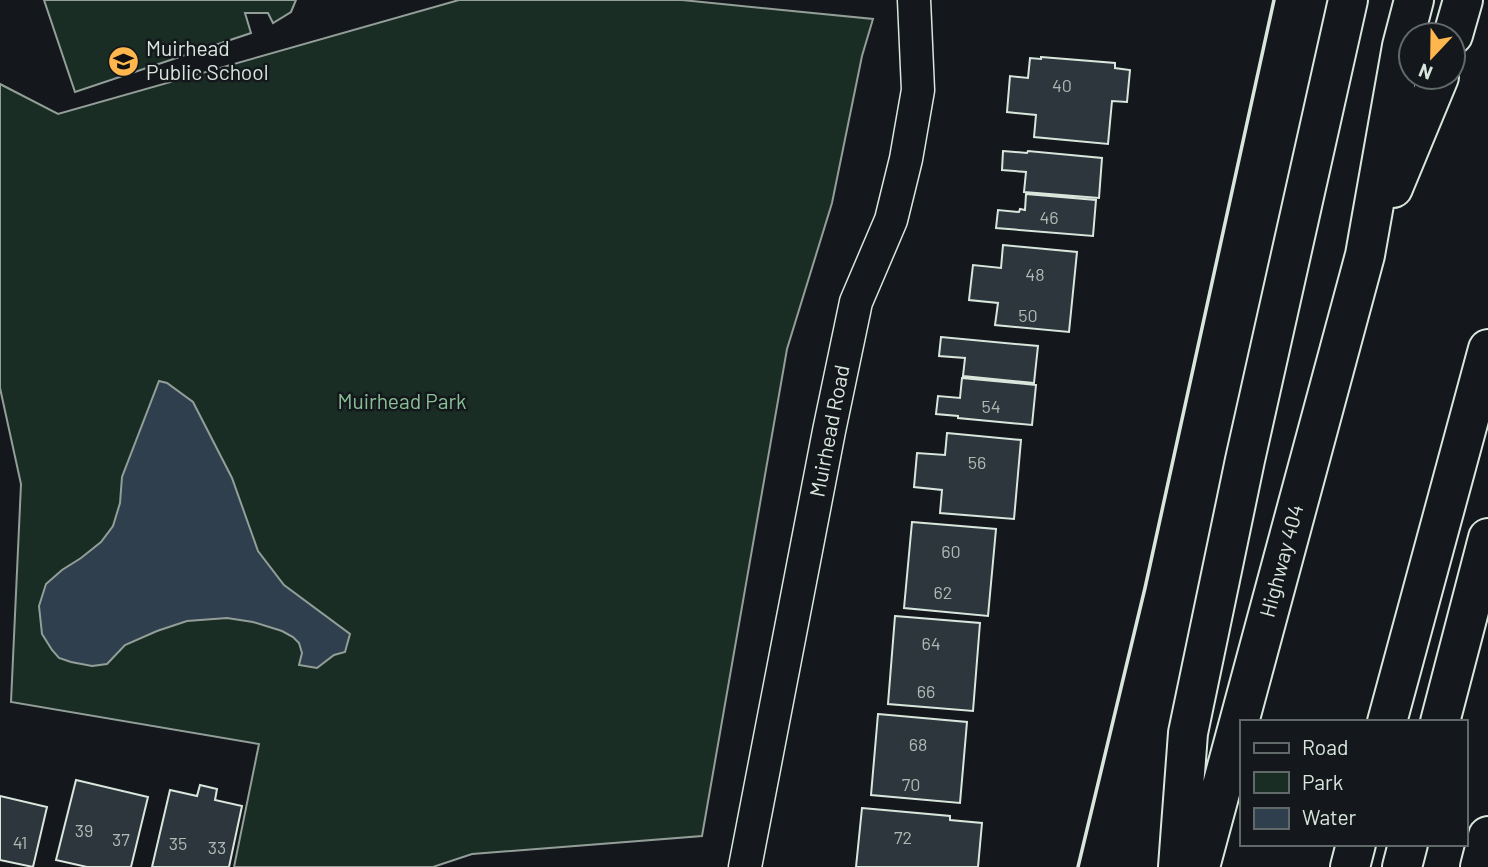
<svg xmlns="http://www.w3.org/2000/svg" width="1488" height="867" font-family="Barlow,sans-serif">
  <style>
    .green { fill: #1a2d24; stroke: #939e99; stroke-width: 2 }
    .water { fill: #2f3f4d; stroke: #939e99; stroke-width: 2 }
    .building { fill: #2c363c; stroke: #d8e6dc; stroke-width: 2 }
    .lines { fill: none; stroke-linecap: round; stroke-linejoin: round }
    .minor-casing { stroke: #d8e6dc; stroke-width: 35 }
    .motorway-casing { stroke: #d8e6dc; stroke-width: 42 }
    .minor { stroke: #14181c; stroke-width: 32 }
    .motorway { stroke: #14181c; stroke-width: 38 }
    .wall { stroke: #d8e6dc; stroke-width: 3.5 }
    .labels { text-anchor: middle; stroke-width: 5; stroke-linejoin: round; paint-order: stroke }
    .number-label { font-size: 18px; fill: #adbab4 }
    .poi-label { font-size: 21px; fill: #d8e6dc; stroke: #14181c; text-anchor: start }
    .park-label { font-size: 21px; fill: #8ac095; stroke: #14181c }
    .street-label { font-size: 21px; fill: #d8e6dc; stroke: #14181c }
  </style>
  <rect width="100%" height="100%" fill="#14181c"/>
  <path class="green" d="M44,0H296L291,12L273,23L268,13H245L251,33L75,92Z
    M459,0H682L873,19L862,56L832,203L787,349L702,836L472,854L433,867H234L259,744L11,702L21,484L0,388V84L58,114Z"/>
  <path class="water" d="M159,381L167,383L193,402L232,478L258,551L284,585L350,634L345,652L334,655L317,668L299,665L302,653L299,643L293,637L282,631L253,622L227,618L187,621L157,631L125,645L107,664L92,666L71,662L59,658L52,650L42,634L39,606L46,584L62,570L81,558L101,542L113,526L120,503L122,477Z"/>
  <path class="building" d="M1041,57L1115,63V68L1130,70L1127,102L1112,101L1108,144L1034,137L1036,115L1007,112L1010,76L1028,78L1030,58L1041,59Z
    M1003,151L1027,153L1028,151L1102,158L1099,198L1024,192L1026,172L1002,170Z
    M1026,194L1096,200L1093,236L996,228L998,210L1019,212L1020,209L1025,210Z
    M1003,245L1077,252L1069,332L995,325L998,303L969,300L973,265L1001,268Z
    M941,337L1038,346L1034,383L963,376L965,358L939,356Z
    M962,378L1036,385L1032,425L958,418V416L936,414L938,396L960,398Z
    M947,433L1021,440L1014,519L940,513L942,490L914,487L917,453L945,455Z
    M912,522L996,529L988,616L904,608Z
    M895,616L980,623L973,711L888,704Z
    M878,714L967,722L960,803L871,795Z
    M76,780L148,797L131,867H87L56,860Z
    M200,785L217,789L215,800L242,806L229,867H152L170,790L197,796Z
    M0,796L47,807L33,867L0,860Z
    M862,808L950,816V820L982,823L978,867H856Z"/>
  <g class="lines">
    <defs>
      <path id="minor" d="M745,867L829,431L856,302L891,220L906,159L918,90L914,0"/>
      <path id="motorway" d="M1453,35L1463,0
        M1393,188L1439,77
        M1387,722L1488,349
        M1440,722L1488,538
        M1178,867L1188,733L1245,460L1348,0
        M1200,867L1365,255L1402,46L1414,0
        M1350,867L1356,844
        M1402,867L1408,844
        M1480,867L1488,836"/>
    </defs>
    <use href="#minor" class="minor-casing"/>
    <use href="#motorway" class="motorway-casing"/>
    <use href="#minor" class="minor"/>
    <use href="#motorway" class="motorway"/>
    <path class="wall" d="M1078,867L1145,588L1274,0"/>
  </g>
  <defs>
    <symbol id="school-disc" viewBox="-11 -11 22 22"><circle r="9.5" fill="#ffb74d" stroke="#14181c"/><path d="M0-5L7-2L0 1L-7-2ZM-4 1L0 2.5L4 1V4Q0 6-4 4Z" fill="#111"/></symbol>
  </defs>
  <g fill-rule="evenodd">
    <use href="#school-disc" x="106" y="44" width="35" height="35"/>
  </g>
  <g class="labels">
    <g class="number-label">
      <text x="1062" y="92">40</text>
      <text x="1049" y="224">46</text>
      <text x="1035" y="281">48</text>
      <text x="1028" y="322">50</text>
      <text x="991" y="413">54</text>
      <text x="977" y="469">56</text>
      <text x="951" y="558">60</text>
      <text x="943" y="599">62</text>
      <text x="931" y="650">64</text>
      <text x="926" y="698">66</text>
      <text x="918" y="751">68</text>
      <text x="911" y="791">70</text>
      <text x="84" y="837">39</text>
      <text x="903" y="844">72</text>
      <text x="121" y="846">37</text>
      <text x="20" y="849">41</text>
      <text x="178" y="850">35</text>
      <text x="217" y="854">33</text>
    </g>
    <g class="poi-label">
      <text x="146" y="56">Muirhead<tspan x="146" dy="24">Public School</tspan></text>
    </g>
    <g class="park-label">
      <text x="402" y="409">Muirhead Park</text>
    </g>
    <g class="street-label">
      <text transform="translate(830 431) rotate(-79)" y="7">Muirhead Road</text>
      <text transform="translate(1282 561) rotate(-75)" y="7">Highway 404</text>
    </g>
  </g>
  <rect x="1240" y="720" width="228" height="126" fill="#14181c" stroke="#626a69" stroke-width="2"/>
  <rect x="1254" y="743" width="35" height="10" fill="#14181c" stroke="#626a69" stroke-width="2"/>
  <text x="1302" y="755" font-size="21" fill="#d8e6dc">Road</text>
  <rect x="1254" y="772" width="35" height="21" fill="#1a2d24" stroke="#626a69" stroke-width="2"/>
  <text x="1302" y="790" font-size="21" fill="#d8e6dc">Park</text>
  <rect x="1254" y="808" width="35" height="21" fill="#2f3f4d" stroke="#626a69" stroke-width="2"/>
  <text x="1302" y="825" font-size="21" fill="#d8e6dc">Water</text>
  <g transform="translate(1432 56) rotate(202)"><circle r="33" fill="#14181c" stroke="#626a69" stroke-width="2"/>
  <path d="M0-5L12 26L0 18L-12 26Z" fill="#ffb74d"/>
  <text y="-10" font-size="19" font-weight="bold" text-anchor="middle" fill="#d8e6dc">N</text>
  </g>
</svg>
